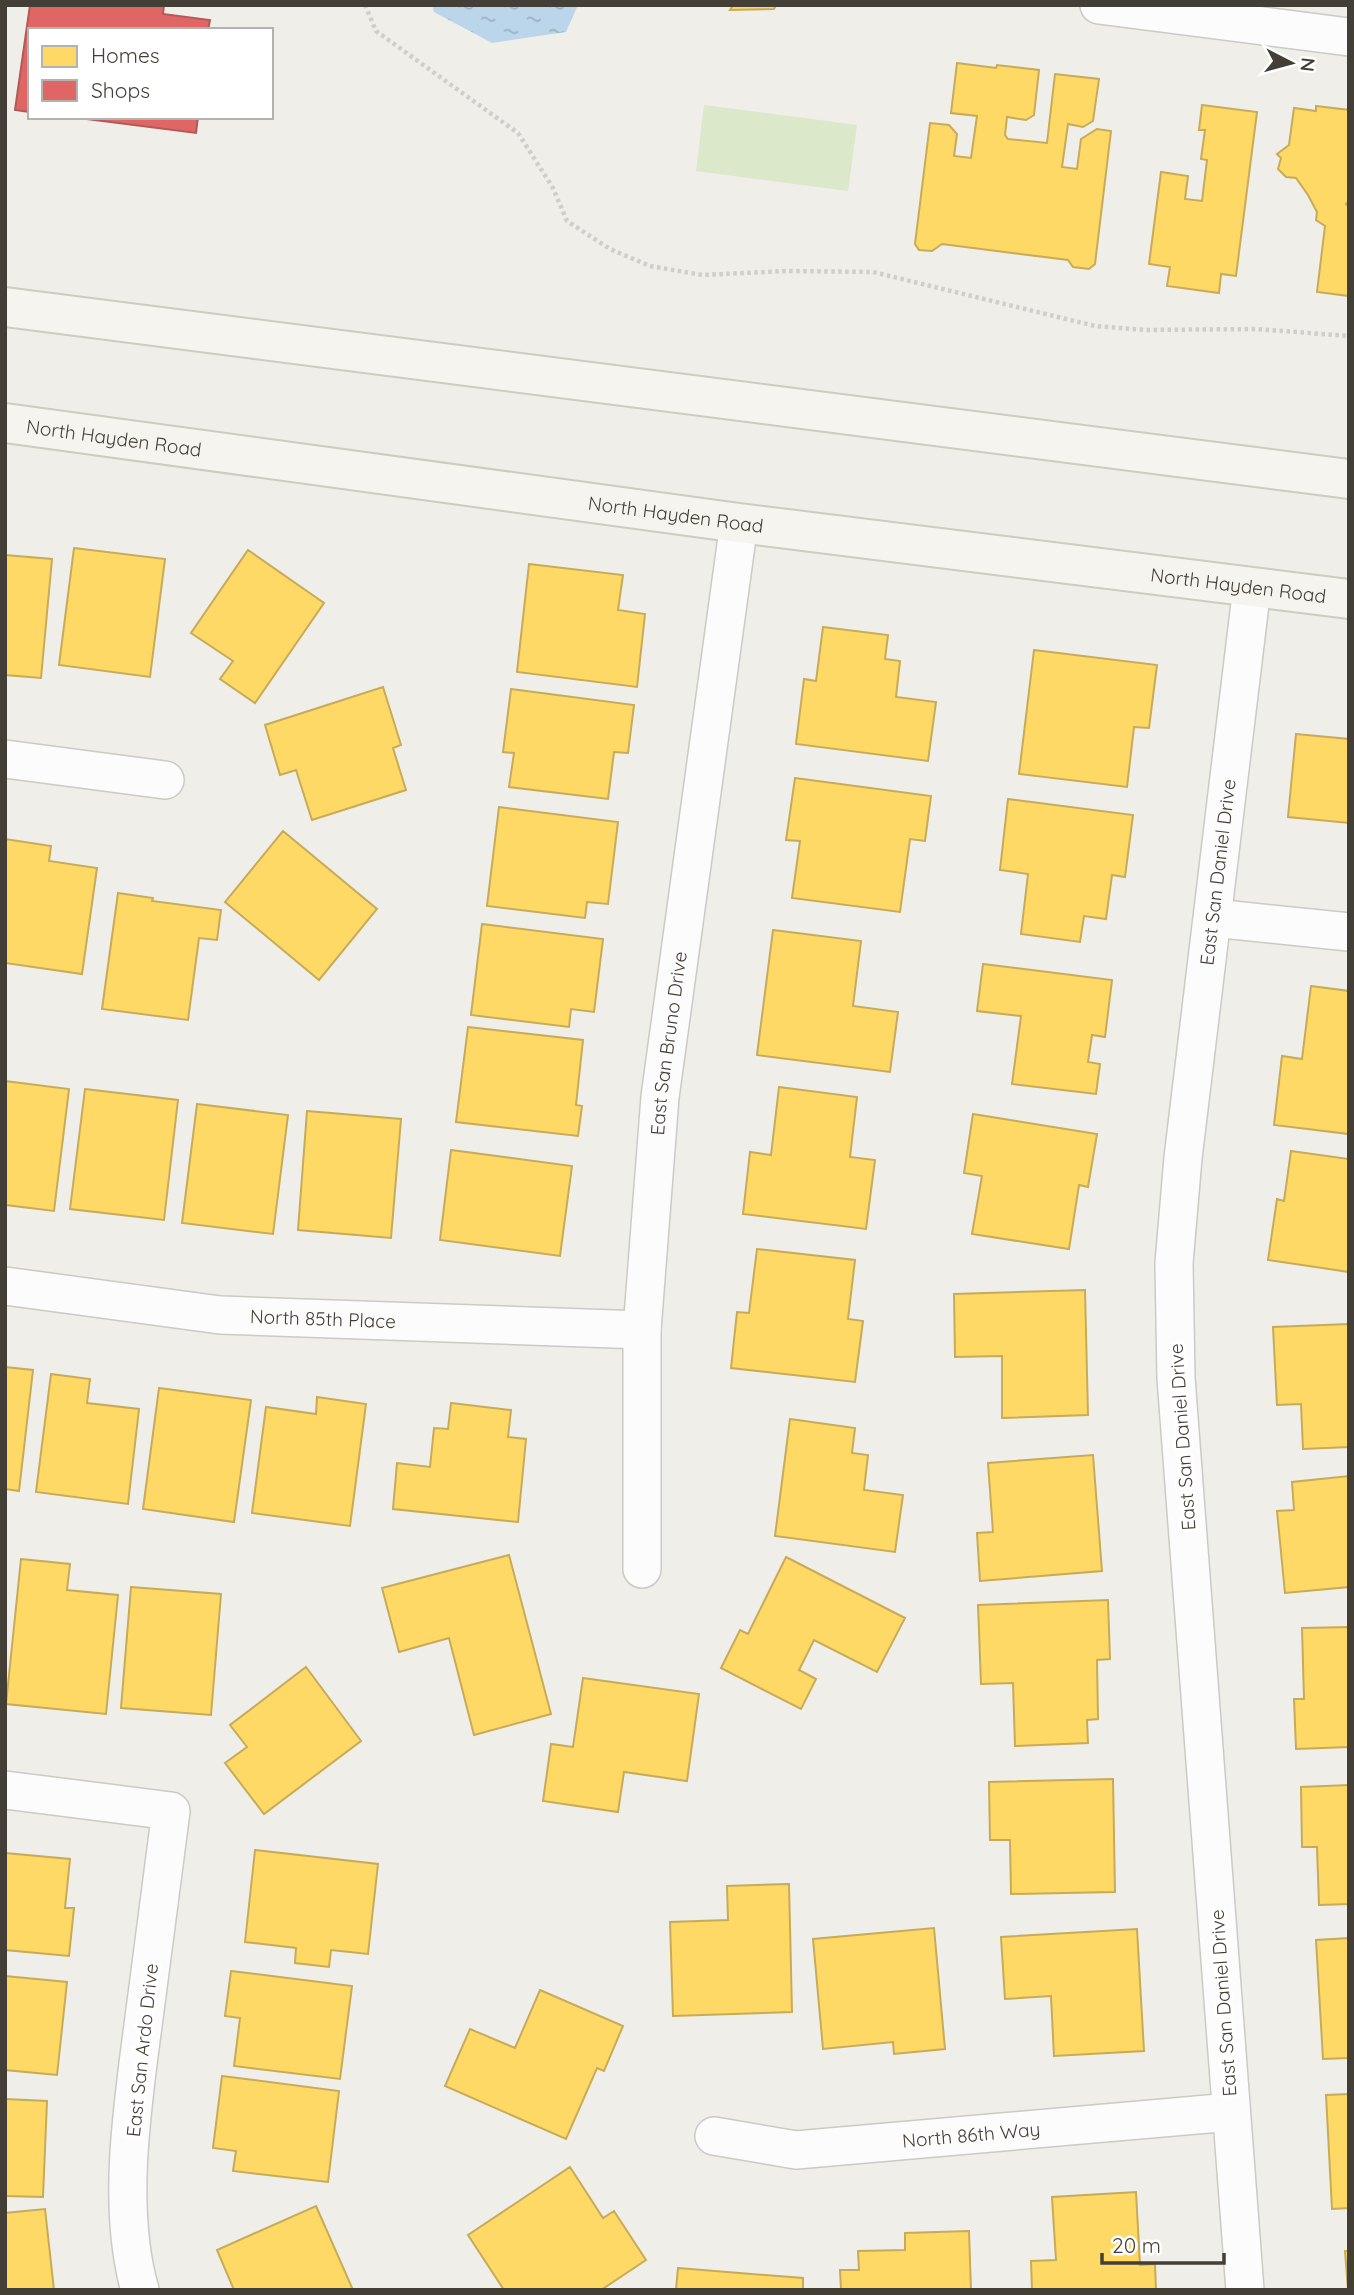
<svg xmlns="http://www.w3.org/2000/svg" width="1354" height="2295" font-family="Quicksand,sans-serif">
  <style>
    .garden { fill: #dbe8ca }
    .water { fill: url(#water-ripples) }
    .homes { fill: #ffd966; stroke: #c7ab58; stroke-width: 2 }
    .shops { fill: #e06666; stroke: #b15a58; stroke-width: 2 }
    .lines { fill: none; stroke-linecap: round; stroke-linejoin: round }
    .minor-casing { stroke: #cbcac5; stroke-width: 40 }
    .secondary-casing { stroke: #cecbc0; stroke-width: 42 }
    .path { stroke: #d0cecb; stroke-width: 4.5; stroke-dasharray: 3.5 3.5; stroke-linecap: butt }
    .minor { stroke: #fdfcfc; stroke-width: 37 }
    .secondary { stroke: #f5f4ef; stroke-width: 38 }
    .labels { text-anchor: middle; stroke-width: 7; stroke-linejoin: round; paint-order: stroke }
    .street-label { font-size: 19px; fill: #443f36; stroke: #fff }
  </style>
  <defs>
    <pattern id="water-ripples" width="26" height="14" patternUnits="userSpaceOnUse" patternTransform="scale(1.75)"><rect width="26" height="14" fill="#bbd6ea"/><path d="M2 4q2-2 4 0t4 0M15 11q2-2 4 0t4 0" fill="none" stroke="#9aafbe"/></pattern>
  </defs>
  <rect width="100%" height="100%" fill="#efeee9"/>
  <path class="garden" d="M704,105L857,125L848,191L696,171Z"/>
  <path class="water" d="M432,5H578L566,32L492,43L434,12Z"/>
  <path class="homes" d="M733,5H776L774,9L730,10Z
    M957,63L996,68L997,65L1039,70L1034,115L1026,120L1007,117L1005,135L1008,139L1047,143L1055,74L1099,79L1093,121L1083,127L1068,124L1062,167L1077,169L1081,139L1097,129L1111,131L1095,264L1089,269L1073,267L1068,260L942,244L932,251L919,250L915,244L930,123L949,125L957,134L954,156L971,158L977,116L951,113Z
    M1202,105L1257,112L1236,276L1221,274L1219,293L1167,286L1170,267L1149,264L1161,172L1188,176L1185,199L1202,201L1207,160L1201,159L1205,130H1199Z
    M1316,106L1349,110V201L1346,204L1349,207V296L1317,292L1325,226L1316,220L1317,212L1308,195L1296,178L1286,177L1278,169L1281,158L1277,154L1289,145L1294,108L1316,111Z
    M74,548L165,559L150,677L59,665Z
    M248,550L324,603L255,703L220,679L233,661L191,633Z
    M5,555L52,559L41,678L5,675Z
    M529,564L623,575L618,610L645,614L637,687L517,672Z
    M823,627L888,635L885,659L900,661L896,697L936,702L928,761L796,744L804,679L816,681Z
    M1034,650L1157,665L1149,728L1134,727L1127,787L1019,774Z
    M383,687L401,745L393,748L406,790L312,820L296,770L280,775L265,725Z
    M511,689L634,705L628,753L614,752L608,799L509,787L514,753L503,752Z
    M1296,734L1349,739V823L1288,817Z
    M795,778L931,796L925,841L910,839L900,912L792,898L800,841L786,840Z
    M1008,799L1133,815L1125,877L1112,875L1106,919L1084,916L1080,942L1021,934L1028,874L1000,870Z
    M499,807L618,822L608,904L587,902L585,918L487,906Z
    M283,831L377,909L319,980L225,902Z
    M5,839L51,846L49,861L97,868L82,974L5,963Z
    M118,893L153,898L152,901L221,910L217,940L199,938L188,1020L102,1009Z
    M482,924L603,939L594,1012L571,1009L569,1027L471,1015Z
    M773,930L861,941L853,1006L898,1012L890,1072L757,1055Z
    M983,964L1112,980L1105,1037L1092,1035L1088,1062L1100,1064L1096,1094L1012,1084L1021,1016L977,1011Z
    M1311,986L1349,991V1134L1274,1125L1282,1056L1302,1059Z
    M468,1027L583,1040L576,1105L582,1106L578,1136L456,1122Z
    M5,1081L69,1089L54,1211L6,1205Z
    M779,1087L857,1097L850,1157L875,1160L866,1229L743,1214L750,1152L771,1155Z
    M85,1089L178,1100L164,1220L70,1209Z
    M197,1104L288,1115L273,1234L182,1223Z
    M307,1111L401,1119L391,1238L298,1230Z
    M973,1114L1097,1134L1088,1187L1079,1185L1069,1249L972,1234L982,1176L964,1173Z
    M451,1150L572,1166L560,1256L440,1240Z
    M1291,1151L1349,1159V1272L1268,1260L1277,1199L1284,1201Z
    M757,1249L855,1260L848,1319L863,1321L855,1382L731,1368L737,1312L749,1313Z
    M1085,1290L1088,1415L1002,1418V1356L955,1357L954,1294Z
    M1349,1324V1447L1303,1449L1301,1404L1277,1405L1273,1327Z
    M5,1367L33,1370L19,1491L5,1489Z
    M51,1374L90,1379L87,1403L139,1409L128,1504L36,1492Z
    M159,1388L251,1400L234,1522L143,1509Z
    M317,1397L366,1404L350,1526L252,1513L266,1407L316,1414Z
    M451,1403L511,1410L508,1437L526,1439L518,1522L393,1509L397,1463L430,1467L434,1428L448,1429Z
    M790,1419L855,1428L852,1453L868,1455L864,1490L903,1495L895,1552L775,1536Z
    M1093,1455L1102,1571L980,1581L977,1533L993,1532L988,1463Z
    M1349,1476V1587L1285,1593L1277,1511L1294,1510L1292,1482Z
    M509,1555L551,1714L474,1735L449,1638L399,1652L382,1588Z
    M786,1557L905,1618L877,1672L814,1640L799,1670L816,1679L801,1709L721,1668L740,1630L748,1634Z
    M21,1559L70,1564L67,1590L118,1595L106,1714L6,1704Z
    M131,1587L221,1594L211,1715L121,1708Z
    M1108,1600L1110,1659L1097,1660L1098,1719L1087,1720L1088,1743L1015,1746L1013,1683L981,1684L978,1605Z
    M1349,1627V1747L1296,1749L1294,1699H1304L1302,1628Z
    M306,1667L361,1741L264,1814L225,1763L247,1747L230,1725Z
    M583,1678L699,1694L687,1781L624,1772L618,1812L543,1801L551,1744L573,1747Z
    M1113,1779L1115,1892L1011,1894L1010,1840H990L989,1782Z
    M1349,1785V1904L1319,1905L1317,1847H1302L1301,1787Z
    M255,1850L378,1864L368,1954L331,1950L329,1967L295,1963L296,1948L245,1942Z
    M5,1853L70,1859L65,1908H74L69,1956L5,1950Z
    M789,1884L792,2012L673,2016L670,1922L728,1920L727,1886Z
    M934,1928L945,2049L894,2054L893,2042L823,2049L813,1939Z
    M1137,1929L1144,2051L1054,2056L1051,1996L1005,1999L1001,1937Z
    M1349,1938V2058L1323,2059L1316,1940Z
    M231,1971L352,1986L340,2079L234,2066L240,2018L225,2016Z
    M5,1976L67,1982L57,2075L5,2070Z
    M540,1990L623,2026L604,2071L597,2068L566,2139L445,2086L470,2029L515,2048Z
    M222,2076L339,2091L328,2182L233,2171L236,2151L213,2148Z
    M1349,2094V2208L1332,2209L1326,2095Z
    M5,2099L47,2101L43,2197L5,2196Z
    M570,2167L603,2218L614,2211L646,2260L601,2290H504L468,2235Z
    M1136,2192L1140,2265L1155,2264L1156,2290H1032L1031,2261L1056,2260L1052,2197Z
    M316,2206L353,2290H234L217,2250Z
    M45,2209L54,2290H5V2213Z
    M969,2231L971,2290H841L840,2270H859L858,2251L905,2250V2233Z
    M1345,2251H1349V2290H1348Z
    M678,2268L803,2278V2290H676Z"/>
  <path class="shops" d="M30,5H164L163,14L210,20L208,30H30V112L15,110Z
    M71,117H198L196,133Z"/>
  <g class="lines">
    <defs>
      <g id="minor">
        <path d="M1099,5L1349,37"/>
        <path d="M5,759L165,780"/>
        <path d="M1213,918L1349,932"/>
        <path id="s1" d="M5,1286L220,1315L642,1330"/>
        <path id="s2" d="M642,1569V1330L660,1097L739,523"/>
        <path d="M5,1790L171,1811C162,1880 153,1949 144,2018C133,2102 116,2207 140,2290"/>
        <path id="s3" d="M714,2136L796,2150L1231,2112"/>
        <path id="s4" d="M1245,2290L1176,1378L1174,1263L1183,1158L1252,587"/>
      </g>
      <g id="secondary">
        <path d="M5,307L1349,479"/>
        <path id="s5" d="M5,423L739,523L1349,599"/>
      </g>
    </defs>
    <use href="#minor" class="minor-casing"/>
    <use href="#secondary" class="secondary-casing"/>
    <path class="path" d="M365,5L376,31L518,133L553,188L567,221L610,249L650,266L702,275L786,271L873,272L1095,326L1145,330L1256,329L1349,336"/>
    <use href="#minor" class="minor"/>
    <use href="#secondary" class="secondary"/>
  </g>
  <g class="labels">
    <g class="street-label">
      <text dy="7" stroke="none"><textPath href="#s5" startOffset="110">North Hayden Road</textPath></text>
      <text dy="7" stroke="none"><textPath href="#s5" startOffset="677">North Hayden Road</textPath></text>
      <text dy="7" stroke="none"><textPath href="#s5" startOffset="1244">North Hayden Road</textPath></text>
      <text dy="7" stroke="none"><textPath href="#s4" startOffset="1423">East San Daniel Drive</textPath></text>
      <text dy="7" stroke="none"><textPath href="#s2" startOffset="527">East San Bruno Drive</textPath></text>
      <text dy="7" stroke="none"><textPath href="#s1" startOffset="320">North 85th Place</textPath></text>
      <text transform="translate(1182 1437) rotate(-94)" y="7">East San Daniel Drive</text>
      <text transform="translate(1223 2003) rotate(-94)" y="7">East San Daniel Drive</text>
      <text transform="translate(142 2050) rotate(-84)" y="7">East San Ardo Drive</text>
      <text dy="7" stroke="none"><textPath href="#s3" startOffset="259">North 86th Way</textPath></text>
    </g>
  </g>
  <rect width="1354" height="2295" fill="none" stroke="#443f36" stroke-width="14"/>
  <rect x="28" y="28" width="245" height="91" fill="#ffffff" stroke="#b4b2af" stroke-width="2"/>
  <rect x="42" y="46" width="35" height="21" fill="#ffd966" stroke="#b4b2af" stroke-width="2"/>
  <text x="91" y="63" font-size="21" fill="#443f36">Homes</text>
  <rect x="42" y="80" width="35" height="21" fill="#e06666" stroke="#b4b2af" stroke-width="2"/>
  <text x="91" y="98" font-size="21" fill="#443f36">Shops</text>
  <g transform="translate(1291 63) rotate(96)" stroke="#ffffff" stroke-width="5" paint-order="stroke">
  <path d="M0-5L12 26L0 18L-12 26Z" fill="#443f36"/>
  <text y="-10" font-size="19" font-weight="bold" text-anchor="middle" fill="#443f36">N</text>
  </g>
  <path d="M1102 2253v10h122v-10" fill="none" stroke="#443f36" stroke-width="3.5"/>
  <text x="1112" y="2253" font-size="21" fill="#443f36" stroke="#ffffff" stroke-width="5" paint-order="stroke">20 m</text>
</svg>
